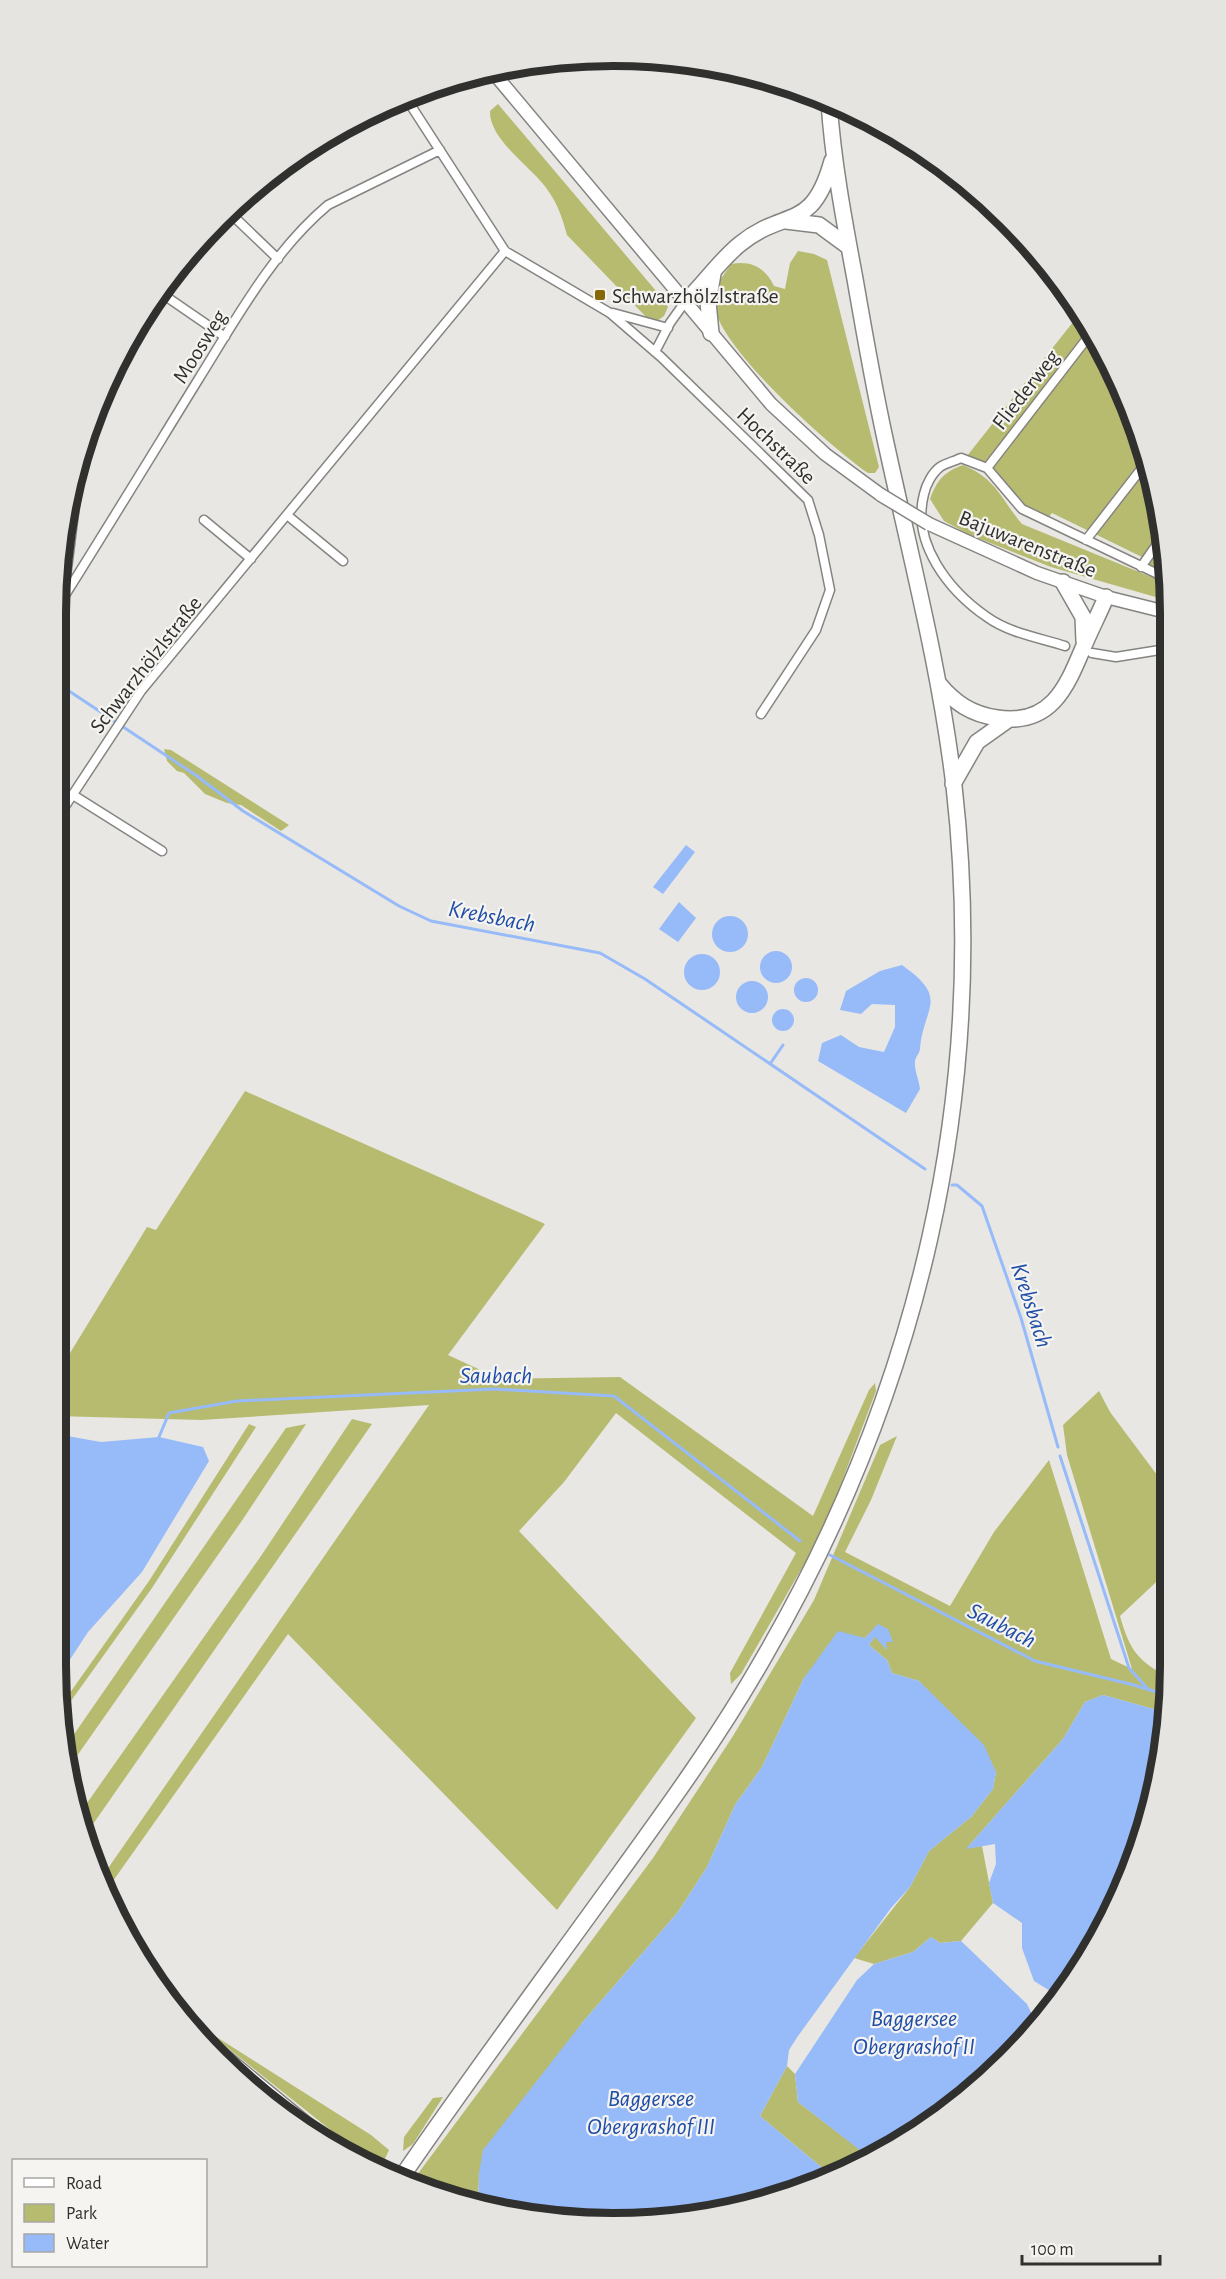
<svg xmlns="http://www.w3.org/2000/svg" width="1226" height="2279" font-family="'Alegreya Sans',sans-serif">
  <style>
    .green { fill: #b7bb70 }
    .water { fill: #97baf9 }
    .lines { fill: none; stroke-linecap: round; stroke-linejoin: round }
    .stream { stroke: #97baf9; stroke-width: 3 }
    .street-casing { stroke: #858481; stroke-width: 11 }
    .secondary-casing { stroke: #858481; stroke-width: 15 }
    .highway-casing { stroke: #858481; stroke-width: 18 }
    .street { stroke: #fff; stroke-width: 8 }
    .secondary { stroke: #fff; stroke-width: 12 }
    .highway { stroke: #fff; stroke-width: 15 }
    .secondary-bridge-casing { stroke: #858481; stroke-width: 15; stroke-linecap: butt }
    .secondary-bridge { stroke: #fff; stroke-width: 12 }
    .poi-dot { fill: #856904; stroke: #f5f4f1; stroke-width: 2 }
    .labels { text-anchor: middle; stroke-width: 4.5; stroke-linejoin: round; paint-order: stroke }
    .poi-label { font-size: 22px; fill: #30302f; stroke: #f5f4f1; text-anchor: start }
    .street-label { font-size: 22px; fill: #30302f; stroke: #f5f4f1 }
    .water-label { font-size: 24px; font-style: italic; fill: #1f4da7; stroke: #f5f4f1 }
    .rim { fill: none; stroke: #30302f; stroke-width: 8 }
  </style>
  <rect width="100%" height="100%" fill="#e8e7e3"/>
  <path class="green" d="M498,104L662,298L668,307L664,316L657,321L649,320L567,235C563,220 558,205 549,192C535,169 489,141 490,111Z
    M798,251L814,254L827,260L879,467L875,473H868C833,449 712,343 714,301C714,286 724,275 731,264C752,260 765,268 774,286L785,289L790,263Z
    M1081,312L1090,329L985,464L967,456Z
    M1094,335L1128,400L1166,540V575L1139,563L1142,557L1052,513L1047,519L1023,506L992,469Z
    M963,465C997,479 1000,498 1022,524L1166,583V600L1051,567L970,535L944,521L930,499C937,480 944,472 963,465Z
    M164,749L171,750L289,825L281,831L241,805L227,803L205,794L184,773L177,771L167,761Z
    M245,1091L545,1224L448,1355L500,1379L620,1377L813,1516L869,1390L875,1383L876,1391L833,1505L807,1559L741,1674L731,1684L730,1673L796,1553L616,1413L564,1482L519,1531L696,1718L557,1910L288,1634L108,1888L102,1877L429,1405L201,1420L56,1416V1376L147,1227L156,1230Z
    M1099,1391L1110,1412L1169,1491V1570L1120,1616C1129,1649 1138,1662 1169,1677L1168,1713L1103,1695L1085,1702L1063,1739L967,1848L982,1846L993,1903L961,1941L940,1943L931,1937L913,1952L874,1964L854,1958L910,1887L929,1851L971,1817L993,1789L996,1772L919,1681L892,1673L887,1660L869,1645L875,1636L886,1649V1642H892L878,1625L865,1638L804,1678L762,1767L735,1805L707,1867L678,1912L582,2023L479,2173L478,2205H469L414,2179L653,1858L733,1736L814,1600L880,1445L897,1436L871,1500L845,1552L950,1606L994,1532L1049,1460L1111,1659L1132,1669L1067,1455L1063,1425Z
    M352,1419L372,1424L84,1837L80,1813L261,1556Z
    M249,1424L256,1427L152,1588L63,1712L62,1704L149,1581Z
    M306,1424L241,1522L72,1763L68,1743L286,1428Z
    M204,2029L371,2135L389,2150L382,2165L367,2159Z
    M787,2066L795,2074L798,2102L871,2158L859,2166L832,2176L760,2116Z
    M443,2097L413,2144L403,2151L404,2137L433,2098Z"/>
  <path class="water" d="M686,845L695,852L663,894L653,887Z
    M679,902L696,918L678,942L659,929Z
    M712 934a18 18 0 1 1 36 0a18 18 0 1 1-36 0Z
    M760 967a16 16 0 1 1 32 0a16 16 0 1 1-32 0Z
    M684 972a18 18 0 1 1 36 0a18 18 0 1 1-36 0Z
    M902,965C950,999 924,1006 920,1048C920,1053 916,1056 915,1061C914,1069 919,1080 920,1089L906,1113L818,1061L822,1043L841,1035L859,1047L884,1052L895,1027V1005L872,1004L861,1014L840,1010L846,991L880,971Z
    M794 990a12 12 0 1 1 24 0a12 12 0 1 1-24 0Z
    M736 997a16 16 0 1 1 32 0a16 16 0 1 1-32 0Z
    M772 1020a11 11 0 1 1 22 0a11 11 0 1 1-22 0Z
    M56,1434L101,1442L159,1437L203,1447L209,1461L142,1572L88,1632L58,1678Z
    M878,1624L888,1629L893,1642H886L887,1650L875,1637L869,1645L887,1660L892,1673L919,1681L984,1745L996,1772L993,1789L971,1817L929,1851L910,1887L891,1908L798,2036L789,2050L787,2066L760,2116L832,2176L758,2204L650,2222L478,2205L479,2173L483,2150L582,2023L678,1912L707,1867L735,1805L762,1767L804,1678L838,1631L865,1638Z
    M1103,1695L1168,1713L1152,1810L1113,1913L1055,1994L1034,1981L1022,1948V1923L993,1903L989,1883L996,1864L995,1844L966,1849L1063,1739L1085,1702Z
    M931,1937L940,1943L961,1941L1027,2004L1035,2021L1007,2060L870,2158L798,2102L795,2074L857,1980L874,1964L913,1952Z"/>
  <g class="lines">
    <path class="stream" d="M57,683L197,776L243,811L399,906L431,921L600,953L645,979L925,1169
      M770,1064L783,1045
      M952,1185H957L982,1206L1021,1318L1058,1447
      M159,1437L169,1413L237,1401L494,1389L614,1396L800,1541
      M1060,1456L1129,1668L1147,1688
      M830,1555L1035,1661L1134,1685L1169,1696"/>
    <defs>
      <path id="street" d="M406,98L505,251L610,313L661,357L808,500L819,535L830,590L816,630L761,714
        M229,212L278,259
        M613,313L668,328
        M655,352L670,323L685,302
        M987,468L1092,332
        M287,515L343,561
        M204,520L251,559
        M1086,540L1145,464
        M1141,567L1164,534
        M63,596C71,548 73,499 86,451C101,394 132,343 161,293L225,337
        M57,626L62,600C108,527 153,453 198,380C236,319 273,251 328,205L440,150
        M1065,646C1040,638 1009,633 987,617C949,591 911,543 924,494C926,485 932,473 940,467C946,463 955,461 961,458L987,468L1022,509L1166,578
        M1092,653L1116,657L1166,649
        M73,795L162,851
        M56,820L141,691L505,251
        M203,2035L335,2144"/>
      <path id="secondary" d="M492,71L771,404L825,454L881,495
        M929,524L1037,573L1106,597L1166,612"/>
      <path id="highway" d="M786,221L819,225L849,247
        M685,302C704,284 720,260 740,244C786,207 812,233 832,161
        M711,333L708,302L713,274
        M1063,582L1083,617L1084,641
        M939,684C955,703 971,714 997,718C1050,726 1066,689 1083,648C1090,631 1099,614 1106,597
        M953,784L977,742L1008,720
        M403,2175C469,2079 538,1986 606,1892C661,1816 717,1740 763,1659C918,1392 989,1095 954,786C940,667 909,551 884,434C873,383 864,331 855,279C844,220 833,162 829,102"/>
    </defs>
    <use href="#street" class="street-casing"/>
    <use href="#secondary" class="secondary-casing"/>
    <use href="#highway" class="highway-casing"/>
    <use href="#street" class="street"/>
    <use href="#secondary" class="secondary"/>
    <use href="#highway" class="highway"/>
    <defs>
      <path id="secondary-bridge" d="M881,495L929,524"/>
    </defs>
    <use href="#secondary-bridge" class="secondary-bridge-casing"/>
    <use href="#secondary-bridge" class="secondary-bridge"/>
  </g>
  <rect class="poi-dot" x="594" y="289" width="12" height="12" rx="3"/>
  <g class="labels">
    <g class="poi-label">
      <text x="612" y="303">Schwarzhölzlstraße</text>
    </g>
    <g class="street-label">
      <text transform="translate(199 346) rotate(-58)" y="8">Moosweg</text>
      <text transform="translate(1025 389) rotate(-52)" y="8">Fliederweg</text>
      <text transform="translate(777 445) rotate(44)" y="8">Hochstraße</text>
      <text transform="translate(1028 543) rotate(22)" y="8">Bajuwarenstraße</text>
      <text transform="translate(145 664) rotate(-52)" y="8">Schwarzhölzlstraße</text>
    </g>
    <g class="water-label">
      <text transform="translate(492 916) rotate(11)" y="8">Krebsbach</text>
      <text transform="translate(1032 1305) rotate(72)" y="8">Krebsbach</text>
      <text x="496" y="1383">Saubach</text>
      <text transform="translate(1002 1625) rotate(27)" y="8">Saubach</text>
      <text x="914" y="2026">Baggersee<tspan x="914" dy="28">Obergrashof II</tspan></text>
      <text x="651" y="2106">Baggersee<tspan x="651" dy="28">Obergrashof III</tspan></text>
    </g>
  </g>
  <path d="M0 0H1226V2279H0ZM613 66H613A547 547 0 0 1 1160 613V1666A547 547 0 0 1 613 2213H613A547 547 0 0 1 66 1666V613A547 547 0 0 1 613 66Z" fill="#e5e4e1" fill-rule="evenodd"/>
  <path class="rim" d="M613 66H613A547 547 0 0 1 1160 613V1666A547 547 0 0 1 613 2213H613A547 547 0 0 1 66 1666V613A547 547 0 0 1 613 66Z"/>
  <rect x="12" y="2159" width="195" height="108" fill="#f5f4f1" stroke="#a6a6a3" stroke-width="1.5"/>
  <rect x="24" y="2178" width="30" height="9" fill="#ffffff" stroke="#a6a6a3" stroke-width="1.5"/>
  <text x="66" y="2189" font-size="18" fill="#30302f">Road</text>
  <rect x="24" y="2204" width="30" height="18" fill="#b7bb70" stroke="#a6a6a3" stroke-width="1.5"/>
  <text x="66" y="2219" font-size="18" fill="#30302f">Park</text>
  <rect x="24" y="2234" width="30" height="18" fill="#97baf9" stroke="#a6a6a3" stroke-width="1.5"/>
  <text x="66" y="2249" font-size="18" fill="#30302f">Water</text>
  <path d="M1022 2255v9h138v-9" fill="none" stroke="#30302f" stroke-width="3"/>
  <text x="1031" y="2255" font-size="18" fill="#30302f" stroke="#f5f4f1" stroke-width="4.5" paint-order="stroke">100 m</text>
</svg>
